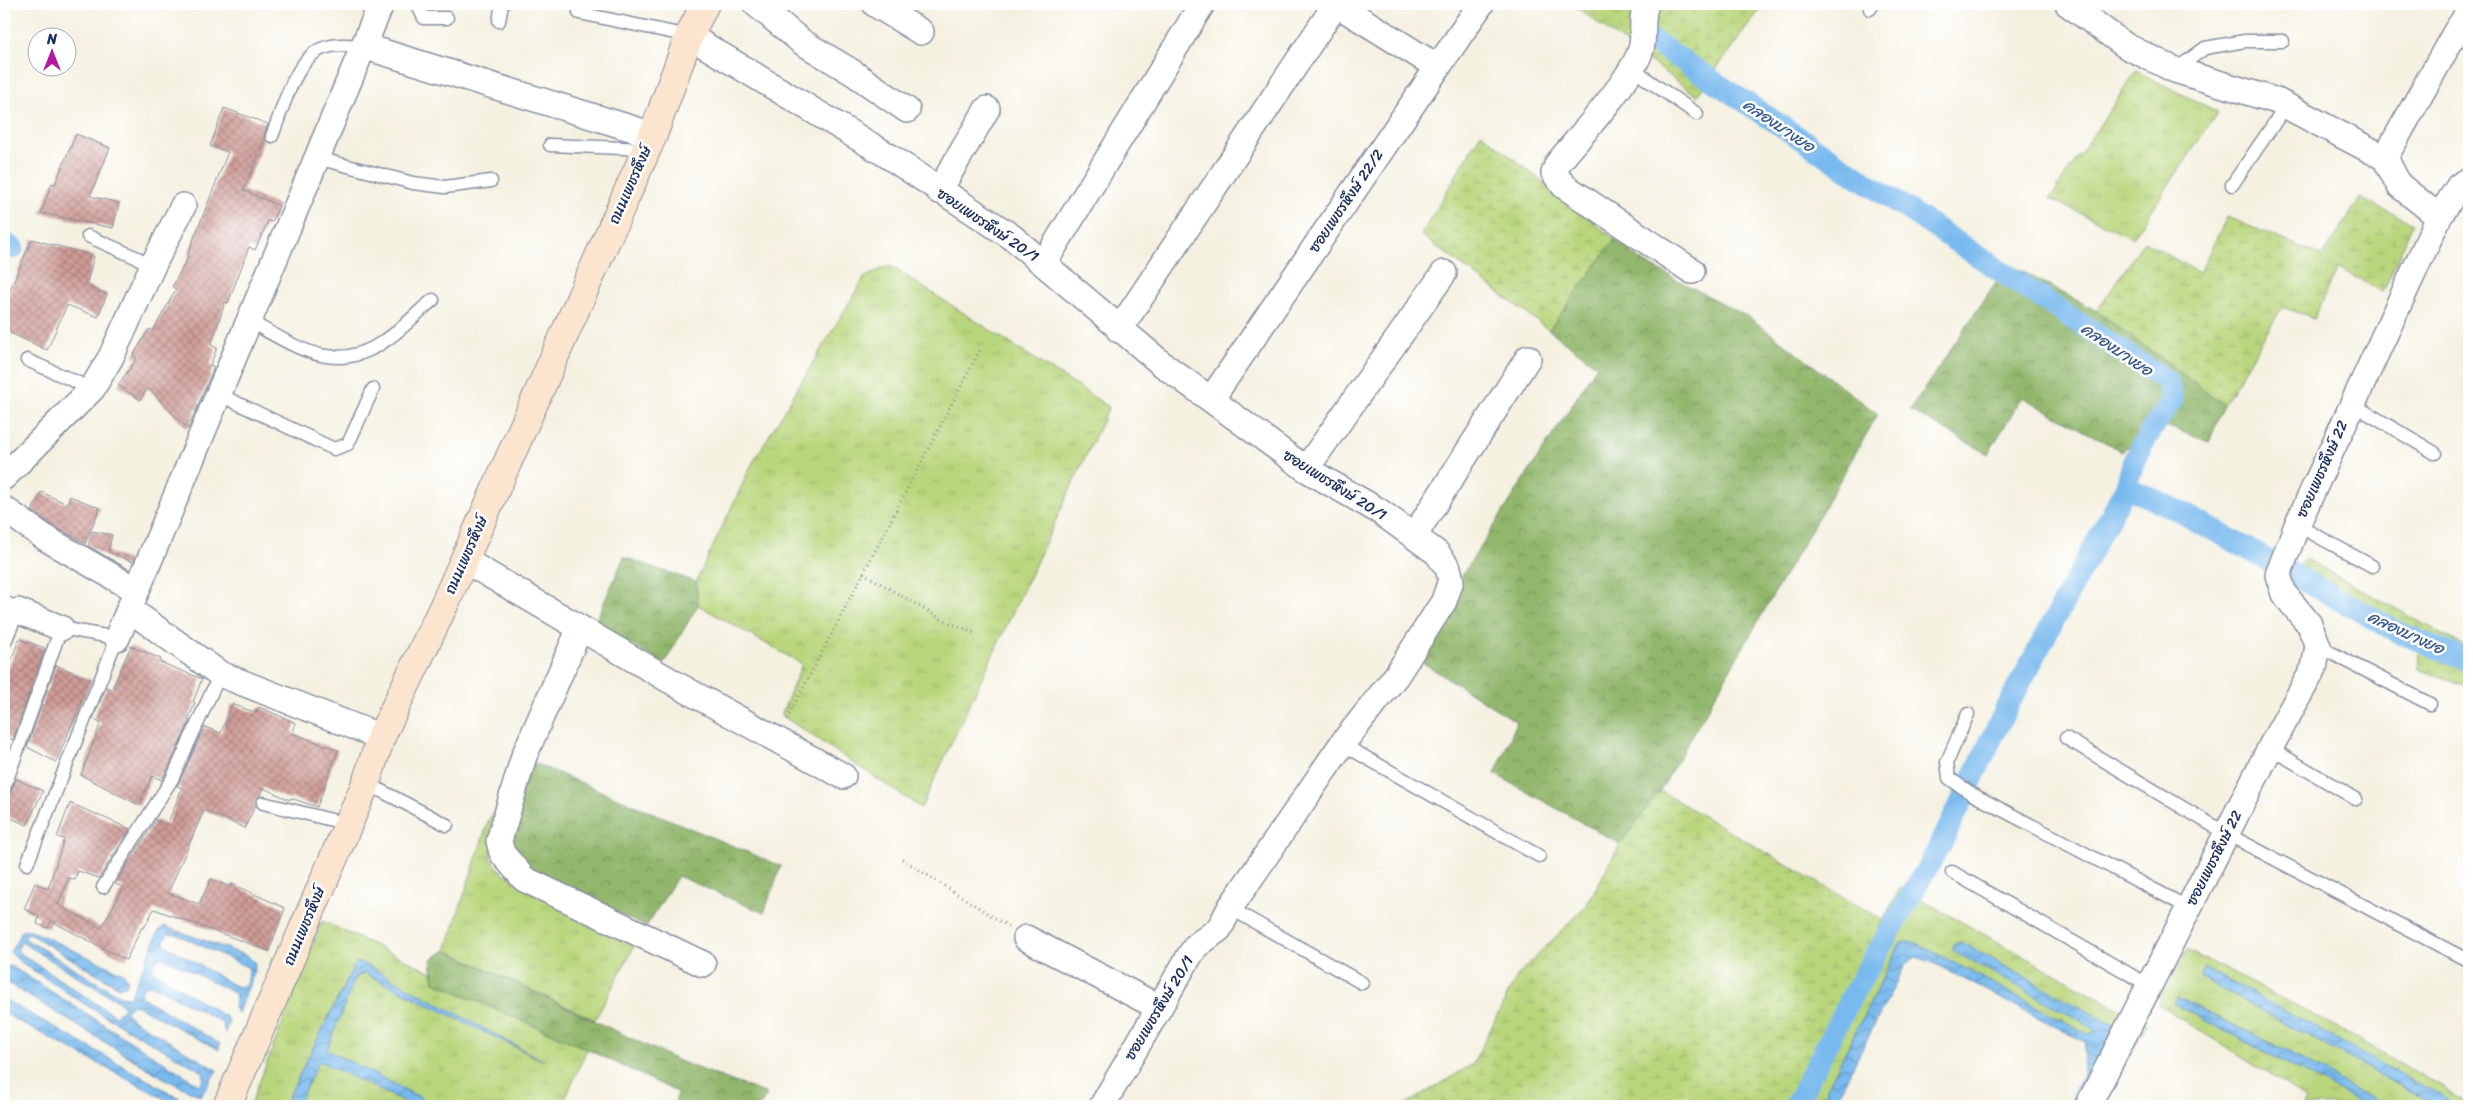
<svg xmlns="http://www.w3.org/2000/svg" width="2473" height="1110" font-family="Sriracha,'Playpen Sans Thai',sans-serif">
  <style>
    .grass { fill: url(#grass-tufts); stroke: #6a826d }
    .forest { fill: url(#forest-crowns); stroke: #567365 }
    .wetland { fill: url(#wetland-marsh); stroke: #6a826d }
    .water { fill: url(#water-waves); stroke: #4a74a6; fill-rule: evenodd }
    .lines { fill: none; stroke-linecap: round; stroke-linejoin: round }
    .canal { stroke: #79baee; stroke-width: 22 }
    .building { fill: url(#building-cross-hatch) }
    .lane-casing { stroke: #8890a0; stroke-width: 15 }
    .street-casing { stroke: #8890a0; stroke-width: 28 }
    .secondary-casing { stroke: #8890a0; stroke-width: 30 }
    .path { stroke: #8890a0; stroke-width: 3; stroke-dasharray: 1 4; stroke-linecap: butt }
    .lane { stroke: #fff; stroke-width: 12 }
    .street { stroke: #fff; stroke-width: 25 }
    .secondary { stroke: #fbe5cf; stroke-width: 28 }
    .labels { text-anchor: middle; stroke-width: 5; stroke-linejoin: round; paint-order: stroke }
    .street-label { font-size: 15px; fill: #1b2f5e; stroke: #fff }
    .water-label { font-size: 16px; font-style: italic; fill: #375989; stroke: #fff }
  </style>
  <defs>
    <pattern id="grass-tufts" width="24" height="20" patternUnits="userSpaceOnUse" patternTransform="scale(1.25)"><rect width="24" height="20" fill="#b9d67c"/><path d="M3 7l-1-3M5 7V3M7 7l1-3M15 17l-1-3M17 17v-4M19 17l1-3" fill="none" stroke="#9eb86e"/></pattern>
    <pattern id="forest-crowns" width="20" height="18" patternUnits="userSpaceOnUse" patternTransform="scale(1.25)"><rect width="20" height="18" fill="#92b76c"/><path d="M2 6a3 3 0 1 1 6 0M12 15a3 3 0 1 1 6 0" fill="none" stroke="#76955c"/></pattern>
    <pattern id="wetland-marsh" width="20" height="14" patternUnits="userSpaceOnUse" patternTransform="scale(1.25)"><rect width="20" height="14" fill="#b9d67c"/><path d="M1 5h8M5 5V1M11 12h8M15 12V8" fill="none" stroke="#9eb86e"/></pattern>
    <pattern id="water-waves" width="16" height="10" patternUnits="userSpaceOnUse" patternTransform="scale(1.25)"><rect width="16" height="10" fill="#79baee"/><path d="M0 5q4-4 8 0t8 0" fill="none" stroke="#6298c4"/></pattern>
    <pattern id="building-cross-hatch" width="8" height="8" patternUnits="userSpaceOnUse" patternTransform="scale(1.25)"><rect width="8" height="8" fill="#d09c96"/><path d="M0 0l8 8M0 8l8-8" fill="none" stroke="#a8807e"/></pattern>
  </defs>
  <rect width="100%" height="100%" fill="#fff"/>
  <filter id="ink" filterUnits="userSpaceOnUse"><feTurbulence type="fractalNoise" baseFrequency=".02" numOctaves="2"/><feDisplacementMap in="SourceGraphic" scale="10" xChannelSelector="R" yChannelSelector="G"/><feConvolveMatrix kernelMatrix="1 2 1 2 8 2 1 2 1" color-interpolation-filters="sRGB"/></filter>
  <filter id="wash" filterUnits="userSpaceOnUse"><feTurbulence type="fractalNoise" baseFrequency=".0096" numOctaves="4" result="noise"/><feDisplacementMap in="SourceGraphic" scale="20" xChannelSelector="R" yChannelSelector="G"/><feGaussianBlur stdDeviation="1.12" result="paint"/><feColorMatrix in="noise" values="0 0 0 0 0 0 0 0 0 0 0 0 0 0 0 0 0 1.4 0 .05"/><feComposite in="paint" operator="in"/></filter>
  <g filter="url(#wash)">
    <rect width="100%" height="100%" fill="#f5f1e1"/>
    <path class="grass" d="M2136,71L2218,112L2133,238L2050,199Z
      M889,265L1109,407L921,808L781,715L802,664L698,605L696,582L752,464L864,278Z
      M499,806L490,858L504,874L637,941L595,1020L446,950L489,819Z
      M1900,888L2147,1024L2103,1106H2082L2115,1035L2092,1027L2095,1032L2088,1035L1901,942L1818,1106H1786Z
      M322,921L432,972L434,982L587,1049L562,1106H437L327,1050L355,978L364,973L528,1053L356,962L284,1106H250Z
      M2187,950L2348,1033L2469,1103V1106H2455L2453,1103L2205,968L2200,977L2437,1106H2384L2291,1053L2177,997L2174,1004L2367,1106H2302L2306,1098L2158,1004Z
      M319,1060L328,1064L413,1106H297Z"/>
    <path class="forest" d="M1615,239L1645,263L1750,318L1878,414L1660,791L1620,844L1495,774L1517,722L1420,661L1463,574L1597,366L1549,330Z
      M2008,264L2097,311L2224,405L2209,442L2166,426L2121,451L2022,397L1988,454L1910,410Z
      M624,557L696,582L698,605L664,664L595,623Z
      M531,762L781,866L764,913L678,876L646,927L535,873L510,854V826Z
      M446,950L681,1062L767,1094L760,1106H677L675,1105L677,1092L587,1049L434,982L431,960Z"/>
    <path class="wetland" d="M1572,4H1764L1697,96Z
      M1481,133L1615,239L1549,330L1421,235Z
      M2360,198L2413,223L2383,292L2338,268L2314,319L2282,307L2224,405L2097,311L2144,241L2199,273L2227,217L2323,256Z
      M2306,559L2469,649V688L2419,669L2418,646L2288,576Z
      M1660,791L1883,920L1786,1106H1403L1473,1064L1517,976L1586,906L1620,844Z"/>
    <path class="water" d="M164,926L248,956L255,963C254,982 243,995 238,1014L234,1008L236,994L167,959L158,958L152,966L153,971L226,1017L229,1020L225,1033L222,1022L154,986L144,985L140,996L220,1044L219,1050L140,1007L132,1005L125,1011L132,1019L217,1070L201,1096L167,1080L4,981V968L11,966L200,1085L204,1079L203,1072L89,1007L19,961L10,952L22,931L30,930L123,973L128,980L126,986L119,987L28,933L24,938L120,996L130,997L159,931ZM168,934H176L249,968C249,975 248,981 243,987L235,986L165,945L164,940ZM21,942L119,1002L124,1007L115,1016L17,951Z
      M1901,942H1915L2088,1034L2095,1032L2092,1027L1953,951V944L1961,942L2113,1025L2115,1035L2082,1106H2069L2084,1072L2085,1042L1931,962L1915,957L1905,965L1833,1106H1818Z
      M356,962L365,964L544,1061L364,973L355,978L327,1050L437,1106H413L319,1061L297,1106H284Z
      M2205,968L2454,1103L2455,1106H2437L2200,977Z
      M2177,997L2291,1053L2384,1106H2367L2174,1004Z
      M4,999L183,1100L189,1104L178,1106L12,1018L4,1011Z"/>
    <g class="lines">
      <path class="canal" d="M1647,37L2168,382L2172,400C2153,427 2133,455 2126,487L2005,711L1940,846L1855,990L1795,1106
        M4,243L13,248
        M2126,487L2175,509L2396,631L2469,661"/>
    </g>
    <g id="blocks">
      <path class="building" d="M224,108L268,124L256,162L243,190L279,206L272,222L268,221L255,250L249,247L228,303L225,302L211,345L217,348L210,365L214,367L188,429L148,388L140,400L118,385L137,358L133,356L149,329L153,331L176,289L172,287L189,256H187L228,152L210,146Z
        M76,134L110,148L90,196L119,203L113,228L41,213L52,183L55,184Z
        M32,239L94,256L86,286L107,294L98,317L67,305L47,350L4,330V304Z
        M41,492L67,504L70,496L100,508L85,543L55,527L32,511Z
        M92,531L112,535L108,552L133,562L130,570L88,546Z
        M19,639L45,648L13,740L4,735V668L8,670Z
        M131,646L161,659L160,662L202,679L193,702L195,703L188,720L190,721L165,775L162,780L152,776L139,805L81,775L101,722L93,719L106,687L112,689Z
        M56,665L91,680L56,762L27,747Z
        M232,704L256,713L259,707L296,723L292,733L338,750L317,807L291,798L290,800L263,788L245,828L204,810L168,893L199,904L211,879L231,887L232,884L285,908L269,951L154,909L144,928L142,927L126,960L51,921L48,928L37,924L39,916L24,909L35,883L48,889L64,839L57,837L70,803L130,829L99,878L78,871L75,880L69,878L58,905L101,928L124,887L115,884L156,820L167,825L182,788L177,786L205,727L221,733Z
        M16,779L43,791L27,825L4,815V796L10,794Z"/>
    </g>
  </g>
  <g filter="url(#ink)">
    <use href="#blocks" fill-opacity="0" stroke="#8890a0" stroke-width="1"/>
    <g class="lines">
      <defs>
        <path id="lane" d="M417,4L424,18H447
          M1870,9L1873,4
          M579,13L689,36
          M499,21L502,4
          M1632,69L1697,114
          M2175,70L2205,48L2245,41H2283
          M272,136C282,111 293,66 317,51C331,43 348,45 363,46
          M550,145L646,149
          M317,158L413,183L445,187L491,181
          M2232,185L2286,106
          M88,236L153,265
          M249,321C294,345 333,376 383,342C401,331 416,313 433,300
          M27,360L92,389
          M218,394L334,449L348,444L373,389
          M2352,404L2435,453
          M2297,525L2372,566
          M4,601L18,611L4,644
          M2318,646L2430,704
          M1968,714L1947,762L1949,778L1972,794L2189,908
          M2066,738L2227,834L2469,961
          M1342,744L1539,856
          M2270,748L2356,799
          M366,783L447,825
          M4,788L61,628L117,638L27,864
          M263,803L348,824
          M1952,872L2150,986
          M103,887L172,779L220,674
          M1230,908L1362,983"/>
        <path id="street" d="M756,4L802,42L852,72L907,110
          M875,4L921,32
          M1646,4C1640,19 1645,34 1641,49C1633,78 1579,137 1558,163L1554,173L1564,186L1692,271
          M2068,4L2126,46L2175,70L2277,101L2385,158L2399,185L2439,217L2297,525L2278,575L2284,594L2309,624L2318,646L2314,668L2270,748L2088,1106
          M689,36L887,155L1012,237L1162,364L1306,469L1379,511L1437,553L1448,568L1451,580L1444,601L1396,676L1342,744L1230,908L1219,929L1196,946L1190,955L1102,1106
          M363,46L653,135
          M2385,158L2455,33L2469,12
          M939,191L987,109
          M2439,217L2459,186L2469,180
          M1044,263L1202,4
          M1119,330L1336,4L1436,66
          M1212,398L1481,4
          M1306,469L1444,273
          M4,477L92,389L111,357L153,265L183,206
          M4,509L47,539L136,590
          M1414,536L1528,358
          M464,560L681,687L843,776
          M129,609L220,674L381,737
          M18,611L61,628
          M580,628L524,756L499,841L502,853L524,879L703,964
          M117,638L381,4
          M1026,938L1158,1007"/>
        <path id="secondary" d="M227,1106L366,783L381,737L445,603L653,135L689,36L705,4"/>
      </defs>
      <use href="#lane" class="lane-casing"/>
      <use href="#street" class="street-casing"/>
      <use href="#secondary" class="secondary-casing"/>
      <path class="path" d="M863,573L939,618L974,633
        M787,719L980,350
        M902,859L1009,927"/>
      <use href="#lane" class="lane"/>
      <use href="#street" class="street"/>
      <use href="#secondary" class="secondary"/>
    </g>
  </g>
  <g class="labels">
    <g class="street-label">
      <text transform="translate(630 185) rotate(-66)" y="5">ถนนเพชรหึงษ์</text>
      <text transform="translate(1346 201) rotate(-56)" y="5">ซอยเพชรหึงษ์ 22/2</text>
      <text transform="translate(988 225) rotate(34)" y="5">ซอยเพชรหึงษ์ 20/1</text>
      <text transform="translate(2322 469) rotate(-66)" y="5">ซอยเพชรหึงษ์ 22</text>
      <text transform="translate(1335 485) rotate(32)" y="5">ซอยเพชรหึงษ์ 20/1</text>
      <text transform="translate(466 555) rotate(-66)" y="5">ถนนเพชรหึงษ์</text>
      <text transform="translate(2214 858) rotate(-63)" y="5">ซอยเพชรหึงษ์ 22</text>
      <text transform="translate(304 926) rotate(-67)" y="5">ถนนเพชรหึงษ์</text>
      <text transform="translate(1159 1008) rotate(-59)" y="5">ซอยเพชรหึงษ์ 20/1</text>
    </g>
    <g class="water-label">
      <text transform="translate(1779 125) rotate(34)" y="6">คลองบางยอ</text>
      <text transform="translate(2117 349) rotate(34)" y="6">คลองบางยอ</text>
      <text transform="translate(2406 632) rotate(25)" y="6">คลองบางยอ</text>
    </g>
  </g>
  <rect width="2473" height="1110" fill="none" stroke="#fff" stroke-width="20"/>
  <g transform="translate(52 52)"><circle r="24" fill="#ffffff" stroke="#a4acbf"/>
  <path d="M0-4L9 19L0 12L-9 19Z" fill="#b5179e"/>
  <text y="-8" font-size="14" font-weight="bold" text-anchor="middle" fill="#1b2f5e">N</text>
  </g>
</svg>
